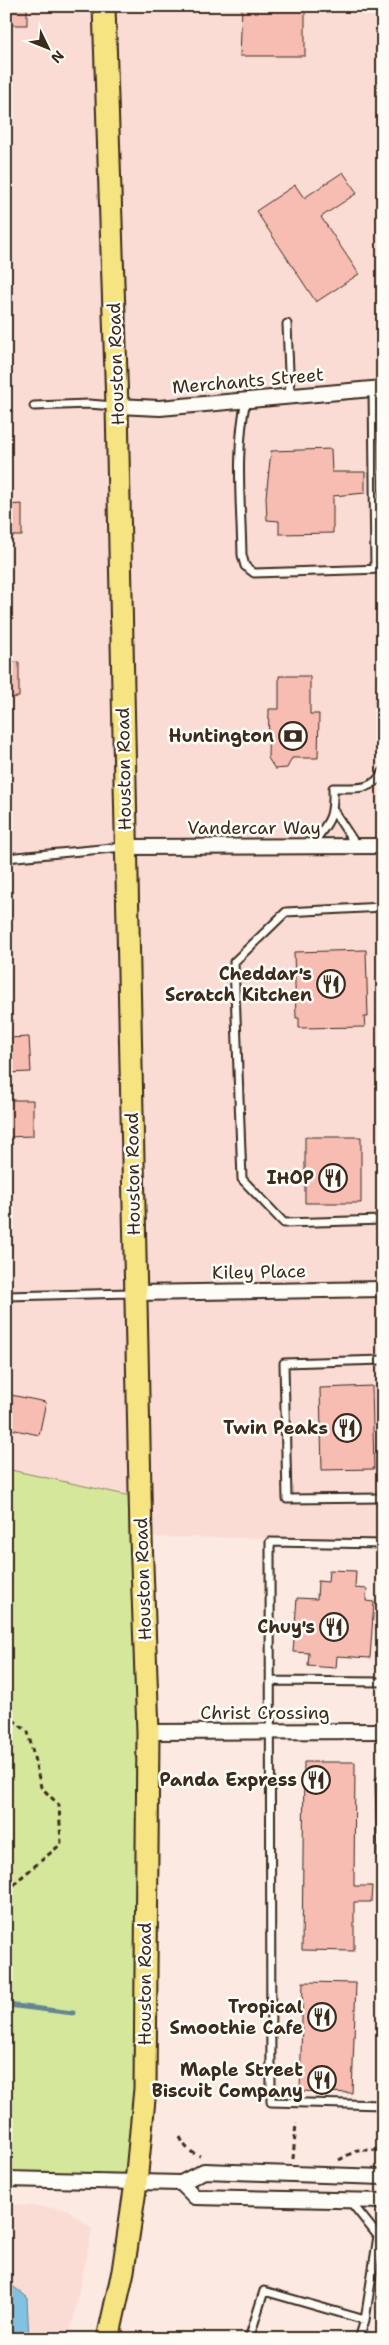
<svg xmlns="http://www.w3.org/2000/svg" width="389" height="2345" font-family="'Shantell Sans',sans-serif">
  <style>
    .built { fill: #fadcd4 }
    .green { fill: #d5e79b; stroke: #88885c }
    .water { fill: #81c1e2; stroke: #658594 }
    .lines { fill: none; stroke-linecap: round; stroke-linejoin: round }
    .stream { stroke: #658594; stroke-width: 5 }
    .building { fill: #f7bcb2; stroke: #3b2a1e }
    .lane-casing { stroke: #3b2a1e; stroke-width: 11 }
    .street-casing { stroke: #3b2a1e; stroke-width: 18 }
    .primary-casing { stroke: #3b2a1e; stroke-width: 25 }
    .path { stroke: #3b2a1e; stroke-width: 3; stroke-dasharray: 5 4; stroke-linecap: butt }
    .lane { stroke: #fdfcf7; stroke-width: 7 }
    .street { stroke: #fdfcf7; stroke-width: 14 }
    .primary { stroke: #f6e381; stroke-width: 21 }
    .labels { text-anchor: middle; stroke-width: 5; stroke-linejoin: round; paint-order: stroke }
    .street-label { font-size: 18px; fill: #3b2a1e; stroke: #fdfcf7 }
    .poi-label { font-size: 18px; font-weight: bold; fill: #3b2a1e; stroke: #fdfcf7; text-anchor: end }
  </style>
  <rect width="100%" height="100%" fill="#fbe9e2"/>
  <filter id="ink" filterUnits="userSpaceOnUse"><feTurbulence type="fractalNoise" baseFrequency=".02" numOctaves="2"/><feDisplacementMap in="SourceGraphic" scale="10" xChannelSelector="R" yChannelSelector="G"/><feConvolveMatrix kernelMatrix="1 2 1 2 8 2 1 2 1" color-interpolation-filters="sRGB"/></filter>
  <g filter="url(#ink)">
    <path class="built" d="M6,6H383V1539L141,1537L140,1498L6,1469Z
      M6,2204L67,2209L92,2229L69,2339H6Z"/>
    <path class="green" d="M6,1469L140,1498L136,2183L6,2179Z"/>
    <path class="water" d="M6,2281L27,2297L29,2339H6Z"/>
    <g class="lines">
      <path class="stream" d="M6,2000L8,2005L73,2013"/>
    </g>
    <path class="building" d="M6,6H27V25H6Z
      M242,6H305V56H240Z
      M343,172L357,193L321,217L359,274L316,302L256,211L295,185L304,198Z
      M331,449L332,472H365V493L333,496V533L279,534V521L267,520L266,497L271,451Z
      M22,504V536H6V505Z
      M19,662V697L6,698V663Z
      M279,676H310V714H319L318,758H292L287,768L275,769L268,758L269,709H279Z
      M366,950L368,1017H364L365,1027L299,1028V1018H296L294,952Z
      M29,1037L31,1072L6,1073V1038Z
      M6,1100H33V1136L6,1137Z
      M305,1137H361V1203H305Z
      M372,1386L374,1469L322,1470L320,1388Z
      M6,1394L46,1402L39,1435L6,1428Z
      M329,1570L356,1571L355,1588L367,1589L366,1601L374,1602L370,1658L337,1656L336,1668L308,1666L309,1653L293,1652L297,1598L317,1599L318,1581L328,1582Z
      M304,1762H355L354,1886H372L371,1902H354V1951L302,1950Z
      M303,1982L356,1983L352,2093L300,2091Z"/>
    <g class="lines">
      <defs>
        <path id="lane" d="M287,324L290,396
          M373,389L375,569
          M246,400C235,450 241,504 242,555L245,566L254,573L383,569
          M34,406L89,404L114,406
          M383,701H380L383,733
          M333,810L356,845
          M311,846C329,821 334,820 333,788C354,787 371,793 383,772
          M6,858L123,847
          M383,907L286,912L234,962L242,1179L284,1223L383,1220
          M6,1296L132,1293
          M383,1360L284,1363L287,1499L383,1498
          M271,1681L383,1682
          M383,1781H380L383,1891
          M383,2105L271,2102L270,1542L383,1544
          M350,2201L378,2236
          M249,2339L264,2291L365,2320
          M359,2339L365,2320L378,2236L383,2231"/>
        <path id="street" d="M117,406L160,408L383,388
          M126,847L383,846
          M135,1293L383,1289
          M148,1732L383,1731
          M6,2179L181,2183L204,2171L383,2177
          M181,2183L195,2197L383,2201"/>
        <path id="primary" d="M104,6L117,406L141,1537L148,1732L145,2089L136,2183L123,2271L108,2339"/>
      </defs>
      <use href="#lane" class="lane-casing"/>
      <use href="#street" class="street-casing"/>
      <use href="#primary" class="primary-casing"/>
      <path class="path" d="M6,1714L28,1732L41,1787L59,1805L61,1844L17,1881L6,1897
        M180,2137C185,2147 189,2152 200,2156
        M293,2159L296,2123
        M339,2160L357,2150H383"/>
      <use href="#lane" class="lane"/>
      <use href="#street" class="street"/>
      <use href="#primary" class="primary"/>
    </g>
  </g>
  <defs>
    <symbol id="bank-ring" viewBox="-11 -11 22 22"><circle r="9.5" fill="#fdfcf7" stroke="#3b2a1e" stroke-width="1.5"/><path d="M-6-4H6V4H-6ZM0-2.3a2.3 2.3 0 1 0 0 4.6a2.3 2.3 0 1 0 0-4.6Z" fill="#3b2a1e"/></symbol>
    <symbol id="restaurant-ring" viewBox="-11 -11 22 22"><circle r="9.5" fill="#fdfcf7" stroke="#3b2a1e" stroke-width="1.5"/><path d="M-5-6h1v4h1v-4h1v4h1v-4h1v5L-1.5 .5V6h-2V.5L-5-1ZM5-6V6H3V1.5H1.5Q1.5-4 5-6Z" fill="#3b2a1e"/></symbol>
  </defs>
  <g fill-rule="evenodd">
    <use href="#bank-ring" x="277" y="720" width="32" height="32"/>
    <use href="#restaurant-ring" x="315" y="968" width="32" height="32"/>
    <use href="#restaurant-ring" x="317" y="1162" width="32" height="32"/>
    <use href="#restaurant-ring" x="331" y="1412" width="32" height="32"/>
    <use href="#restaurant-ring" x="318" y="1611" width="32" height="32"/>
    <use href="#restaurant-ring" x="300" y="1764" width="32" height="32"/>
    <use href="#restaurant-ring" x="306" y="2001" width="32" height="32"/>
    <use href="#restaurant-ring" x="306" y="2064" width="32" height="32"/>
  </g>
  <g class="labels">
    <g class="street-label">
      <text transform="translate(116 364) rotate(-92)" y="6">Houston Road</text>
      <text transform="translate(248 381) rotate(-5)" y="6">Merchants Street</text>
      <text transform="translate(124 769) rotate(-91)" y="6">Houston Road</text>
      <text x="254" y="834">Vandercar Way</text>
      <text transform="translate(133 1174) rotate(-91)" y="6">Houston Road</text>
      <text transform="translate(259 1272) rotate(-1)" y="6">Kiley Place</text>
      <text transform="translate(143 1579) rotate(-92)" y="6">Houston Road</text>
      <text x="265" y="1719">Christ Crossing</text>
      <text transform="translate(145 1984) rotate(-90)" y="6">Houston Road</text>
    </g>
    <g class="poi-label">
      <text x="274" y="742">Huntington</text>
      <text x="312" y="980">Cheddar's<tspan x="312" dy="21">Scratch Kitchen</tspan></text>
      <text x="314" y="1184">IHOP</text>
      <text x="328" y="1434">Twin Peaks</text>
      <text x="315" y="1633">Chuy's</text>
      <text x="297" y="1786">Panda Express</text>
      <text x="303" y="2013">Tropical<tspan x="303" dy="21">Smoothie Cafe</tspan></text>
      <text x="303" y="2076">Maple Street<tspan x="303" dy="21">Biscuit Company</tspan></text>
    </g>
  </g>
  <rect width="389" height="2345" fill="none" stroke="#fdfcf7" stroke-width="25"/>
  <rect x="12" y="12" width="364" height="2320" fill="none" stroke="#3b2a1e" stroke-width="2" filter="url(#ink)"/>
  <g transform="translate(48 48) rotate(133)" stroke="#fdfcf7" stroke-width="4" paint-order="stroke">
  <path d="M0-4L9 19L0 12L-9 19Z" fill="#3b2a1e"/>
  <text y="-8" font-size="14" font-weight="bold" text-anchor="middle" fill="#3b2a1e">N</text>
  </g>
</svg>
